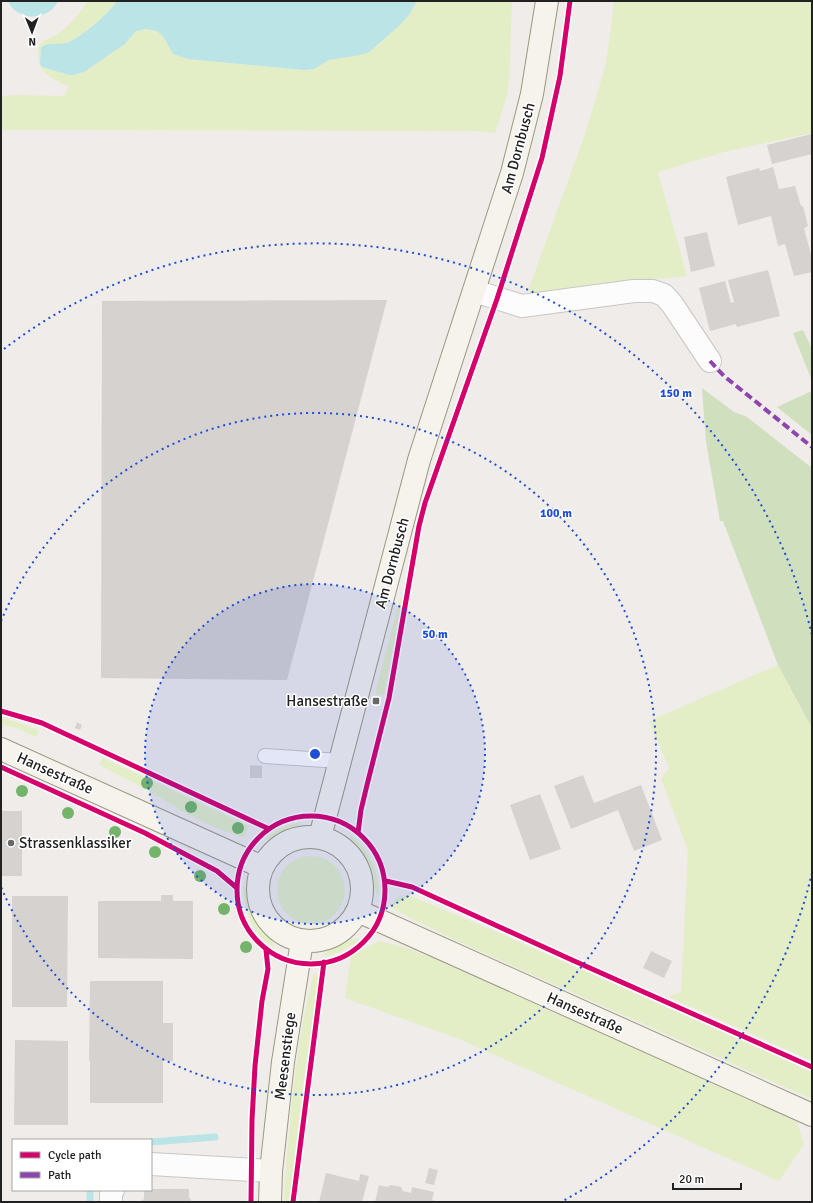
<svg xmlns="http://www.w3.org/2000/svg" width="813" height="1203" font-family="Signika,sans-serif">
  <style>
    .grass { fill: #e3eec6 }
    .forest { fill: #d0dfbd }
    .water { fill: #bae4e6 }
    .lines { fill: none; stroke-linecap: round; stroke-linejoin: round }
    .stream { stroke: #bae4e6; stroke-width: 7 }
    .building { fill: #d6d2d0 }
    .lane-casing { stroke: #c8c7c6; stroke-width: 16 }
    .street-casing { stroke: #c8c7c6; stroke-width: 24 }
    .secondary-casing { stroke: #9b9880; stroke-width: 24 }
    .lane { stroke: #fdfcfc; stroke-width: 14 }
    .street { stroke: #fdfcfc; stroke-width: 22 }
    .secondary { stroke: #f5f3ec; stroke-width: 22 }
    .quiet { stroke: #8e44ad; stroke-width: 4; stroke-dasharray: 8 4; stroke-linecap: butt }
    .cycleway-casing { stroke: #fff; stroke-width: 8 }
    .cycleway { stroke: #d6006c; stroke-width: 5 }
    .tree { fill: #74b46a }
    .ring { fill: none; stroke: #1d4ed8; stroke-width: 2; stroke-dasharray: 2 4 }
    .poi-dot { fill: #696867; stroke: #fff; stroke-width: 1.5 }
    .labels { text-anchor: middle; stroke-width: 3; stroke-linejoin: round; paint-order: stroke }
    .street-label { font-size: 15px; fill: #212121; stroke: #fff }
    .poi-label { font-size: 15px; fill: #212121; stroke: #fff; text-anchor: end }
    .centre { fill: #1d4ed8; stroke: #fff; stroke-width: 2 }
    .ring-label { font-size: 12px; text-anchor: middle; font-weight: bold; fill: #1d4ed8; stroke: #fff; stroke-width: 3; stroke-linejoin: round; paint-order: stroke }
  </style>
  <rect width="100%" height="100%" fill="#efecea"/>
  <path class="grass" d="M88,1H117C109,13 80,39 66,43C59,45 52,43 45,45C40,51 38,60 42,67L69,75H74L84,72L125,44L136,31L146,29L157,31L163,36L173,54L188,59L304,70L313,69L329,60L369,52L398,27L409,15L417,1H512L509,82L506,99L495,133L477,131L1,130V96L18,95L64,96L69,86C55,81 38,73 38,56C38,52 38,48 40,44C44,39 54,37 59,33C70,25 81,12 88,1Z
    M614,1H812V133L724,152L658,172L687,276L532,293L528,291L584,137L605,68L611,29Z
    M400,598H403L384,695L375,693Z
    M778,665L812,728V1061L669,997L681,992L688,850L661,779L669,768L649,721Z
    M1,717L39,730L36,737L14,727L1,725Z
    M103,758L249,826L244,837C208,828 178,808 145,789C130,780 114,773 99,765Z
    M298,823H302C290,832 279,839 264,840L280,828Z
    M348,832C368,849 379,869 379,896C371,884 371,874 365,863C359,853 352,844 348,832Z
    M277 890a34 34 0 1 1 68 0a34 34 0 1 1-68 0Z
    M243,883C249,894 250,905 256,915C261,927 271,936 275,948C252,936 243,908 243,883Z
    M408,895L497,932L812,1072V1099L475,949L416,921L392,908C393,898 399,896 408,895Z
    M354,939H360C349,949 335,955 321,957C331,947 341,942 354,939Z
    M380,941L404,947L432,958L757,1103L797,1122L804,1144L779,1181L459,1039L345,998L351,955Z
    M314,973L319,975L302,1093L290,1202L284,1199L285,1180C291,1111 296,1041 314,973Z"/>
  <path class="forest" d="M803,330L812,349V381L793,333Z
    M702,388L734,412L747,417L812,468V728L778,665L723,521H720L706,442Z
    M812,391V435L777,407Z"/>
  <path class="water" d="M8,1H58C49,21 17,22 8,1Z
    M117,1H417L409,15L398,27L369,52L360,55L329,60L314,69L304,70L188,59L173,54L163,36L157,31L146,29L136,31L125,44L84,72L74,75H69L42,67L40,64L41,47C49,42 57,45 66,43C79,40 109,13 117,1Z"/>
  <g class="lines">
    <path class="stream" d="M151,1142L215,1137
      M90,1190V1202"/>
  </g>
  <path class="building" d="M812,134V154L772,164L767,145Z
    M773,167L779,189L795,186L801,206H803L808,226L804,228L812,259V272L794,276L785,244L778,246L771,216L738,225L726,177L759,168L760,171Z
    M707,232L715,266L691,272L684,237Z
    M768,270L780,316L737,327L736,324L710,331L699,288L725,281L731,303L734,302L728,280Z
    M387,300L287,680L101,678L102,301Z
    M77,722L82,725L80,730L75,728Z
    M250,765L262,766V778H250Z
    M583,775L594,803L641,785L662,840L634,851L618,810L571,829L554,786Z
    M540,794L561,849L530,860L510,805Z
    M1,811H22V876H1Z
    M161,895H173V901H193V959L98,958V901H161Z
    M12,896H68L67,1007H12Z
    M651,951L672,961L664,978L643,968Z
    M90,981H163V1023H173V1061H163V1103H90V1061H89Z
    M15,1040L68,1041V1125H14Z
    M429,1168L438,1170L434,1185L425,1183Z
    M326,1173L359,1181L360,1174L369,1176L362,1202H319Z
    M379,1185L387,1187L391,1185L401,1187L403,1191L411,1193L412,1187L434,1192L432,1200L437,1202H375Z
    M151,1189H189V1197L191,1200V1202H140L144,1199V1190Z"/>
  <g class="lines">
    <defs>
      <path id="lane" d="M265,756L340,761"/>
      <path id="street" d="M474,291L522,306L634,291H653L664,295L672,304L710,361
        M151,1164L271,1171
        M111,1202V1193L113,1190"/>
      <path id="secondary" d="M1,749L262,867
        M258 889a52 52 0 1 1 104 0a52 52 0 1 1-104 0Z
        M320,837L419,460L512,173L532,94L547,1
        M358,911L812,1115
        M270,1202L271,1171L283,1062L302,941"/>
    </defs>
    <use href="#lane" class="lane-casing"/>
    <use href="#street" class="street-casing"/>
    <use href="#secondary" class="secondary-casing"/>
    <use href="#lane" class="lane"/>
    <use href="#street" class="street"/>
    <use href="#secondary" class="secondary"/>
    <path class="quiet" d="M710,361L724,376L812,447"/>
    <defs>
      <path id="cycleway" d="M1,711L42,723L267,828
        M1,767L145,833L217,871L237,888
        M237 890a74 74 0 1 1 148 0a74 74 0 1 1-148 0Z
        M358,833L361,810L367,785L389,698L419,526L425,503L497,299L542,158L560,76L570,1
        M386,881L412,887L572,960L812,1067
        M251,1202L252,1120L255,1066L262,1001L268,969L266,950
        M293,1202L324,962"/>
    </defs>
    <use href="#cycleway" class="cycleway-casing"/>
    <use href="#cycleway" class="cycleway"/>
  </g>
  <g class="tree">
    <circle cx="147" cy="783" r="6"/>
    <circle cx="22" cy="791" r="6"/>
    <circle cx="191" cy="807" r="6"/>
    <circle cx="68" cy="813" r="6"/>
    <circle cx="238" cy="828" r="6"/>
    <circle cx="115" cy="832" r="6"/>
    <circle cx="155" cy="852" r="6"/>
    <circle cx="200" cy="876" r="6"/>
    <circle cx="224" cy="909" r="6"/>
    <circle cx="246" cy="947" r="6"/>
  </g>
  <circle cx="315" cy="754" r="170" fill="#1d4ed8" fill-opacity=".12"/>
  <g class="ring">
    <circle cx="315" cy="754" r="170"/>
    <path d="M1 621A341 341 0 1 1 1 887"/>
    <path d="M812 873A511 511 0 0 1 563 1201M4 349A511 511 0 0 1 812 635"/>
  </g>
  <g class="poi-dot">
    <rect x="372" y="697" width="8" height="8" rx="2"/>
    <circle cx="11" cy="843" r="4"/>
  </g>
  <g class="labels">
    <g class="street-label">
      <text transform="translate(518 148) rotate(-75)" y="5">Am Dornbusch</text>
      <text transform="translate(392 563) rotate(-75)" y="5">Am Dornbusch</text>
      <text transform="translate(55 773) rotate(24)" y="5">Hansestraße</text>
      <text transform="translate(585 1013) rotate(24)" y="5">Hansestraße</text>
      <text transform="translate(285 1056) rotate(-83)" y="5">Meesenstiege</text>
    </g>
    <g class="poi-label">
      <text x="368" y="706">Hansestraße</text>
      <text x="19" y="848" text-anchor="start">Strassenklassiker</text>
    </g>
  </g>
  <circle cx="315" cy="754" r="6" class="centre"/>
  <g class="ring-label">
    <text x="676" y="397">150 m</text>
    <text x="556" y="517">100 m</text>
    <text x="435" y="638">50 m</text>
  </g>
  <rect width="813" height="1203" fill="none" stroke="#212121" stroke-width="4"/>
  <rect x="12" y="1139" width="140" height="52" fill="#ffffff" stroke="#a6a6a6"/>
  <rect x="20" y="1152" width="20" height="6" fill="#d6006c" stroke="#a6a6a6"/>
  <text x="48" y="1159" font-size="12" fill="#212121">Cycle path</text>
  <rect x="20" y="1172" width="20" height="6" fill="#8e44ad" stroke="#a6a6a6"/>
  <text x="48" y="1179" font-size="12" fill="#212121">Path</text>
  <g transform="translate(32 32) rotate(179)" stroke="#ffffff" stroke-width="3" paint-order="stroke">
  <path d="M0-3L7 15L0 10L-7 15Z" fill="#212121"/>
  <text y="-6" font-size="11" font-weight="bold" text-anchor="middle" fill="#212121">N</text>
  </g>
  <path d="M673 1183v6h68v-6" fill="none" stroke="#212121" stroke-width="2"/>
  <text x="679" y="1183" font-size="12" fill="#212121" stroke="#ffffff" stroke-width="3" paint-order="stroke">20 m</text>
</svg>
